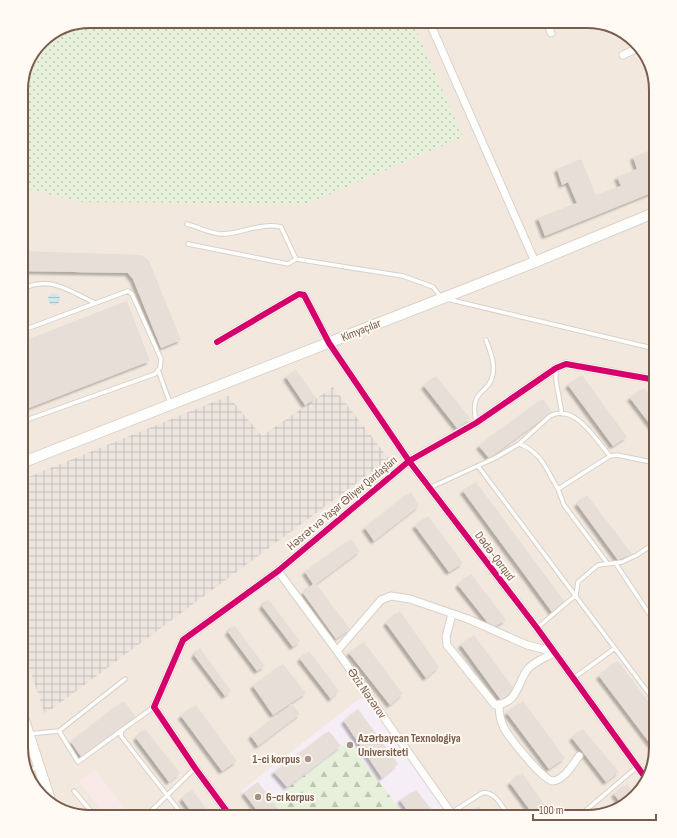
<svg xmlns="http://www.w3.org/2000/svg" width="677" height="838" font-family="'Sofia Sans Condensed',sans-serif">
  <style>
    .residential { fill: #f2e8de }
    .industrial { fill: url(#industrial-grid) }
    .education { fill: #f6eef6 }
    .medical { fill: #fae9e9 }
    .grass { fill: url(#grass-dots) }
    .forest { fill: url(#forest-firs) }
    .water { fill: url(#water-rules) }
    .building { fill: #e6ded7; filter: url(#shadow) }
    .lines { fill: none; stroke-linecap: round; stroke-linejoin: round }
    .lane-casing { stroke: #d7d1cb; stroke-width: 5.5 }
    .street-casing { stroke: #d7d1cb; stroke-width: 9 }
    .secondary-casing { stroke: #d9d2cb; stroke-width: 12 }
    .lane { stroke: #fefefd; stroke-width: 3.5 }
    .street { stroke: #fefefd; stroke-width: 7 }
    .secondary { stroke: #fefefd; stroke-width: 10 }
    .cycleway-casing { stroke: #fffaf3; stroke-width: 8 }
    .cycleway { stroke: #d6006c; stroke-width: 6 }
    .poi-dot { fill: #a69286; stroke: #fffaf3; stroke-width: 1.5 }
    .labels { text-anchor: middle; stroke-width: 4; stroke-linejoin: round; paint-order: stroke }
    .street-label { font-size: 12px; fill: #7a5c4d; stroke: #fffaf3 }
    .poi-label { font-size: 12px; font-weight: bold; fill: #7a5c4d; stroke: #fffaf3; text-anchor: start }
    .rim { fill: none; stroke: #7a5c4d; stroke-width: 2 }
  </style>
  <defs>
    <pattern id="industrial-grid" width="8" height="8" patternUnits="userSpaceOnUse"><rect width="8" height="8" fill="#ede5e0"/><path d="M0 4h8M4 0v8" fill="none" stroke="#c5bdb8"/></pattern>
    <pattern id="grass-dots" width="8" height="8" patternUnits="userSpaceOnUse"><rect width="8" height="8" fill="#e7f0db"/><path d="M2 2h.1M6 6h.1" fill="none" stroke="#c0c6b4" stroke-width="1.8" stroke-linecap="round"/></pattern>
    <pattern id="forest-firs" width="22" height="20" patternUnits="userSpaceOnUse"><rect width="22" height="20" fill="#e7f0db"/><path d="M5 1l3.5 6h-7zM16 11l3.5 6h-7z" fill="#c0c6b4"/></pattern>
    <pattern id="water-rules" width="6" height="5" patternUnits="userSpaceOnUse"><rect width="6" height="5" fill="#d0e8ea"/><path d="M0 2.5h6" fill="none" stroke="#aebfc0"/></pattern>
    <filter id="shadow"><feDropShadow dx="-3" dy="3" stdDeviation="1" flood-color="#0004"/></filter>
  </defs>
  <rect width="100%" height="100%" fill="#f9f5f0"/>
  <path class="residential" d="M90,21H591L621,30L644,52L656,90V748L647,782L625,805L587,817H90L56,808L33,786L21,748V85L28,59L44,38Z"/>
  <path class="industrial" d="M333,387L389,459L45,714L21,644V480L228,396L262,436Z"/>
  <path class="education" d="M359,699H367L450,817H261L241,791Z"/>
  <path class="medical" d="M95,769L127,812L121,817H106L79,781Z"/>
  <path class="grass" d="M90,21H412L463,137L307,204L77,202L21,187V85L28,59L44,38Z"/>
  <path class="forest" d="M348,742L406,817H286L272,800Z"/>
  <path class="water" d="M48 299a6 6 0 1 1 12 0a6 6 0 1 1-12 0Z"/>
  <path class="building" d="M656,148V191L545,236L538,218L577,203L568,182L562,185L557,169L581,159L596,195L621,186L617,177L637,169L633,157Z
    M21,251L142,255L149,261L181,340L161,348L133,279L128,273L21,271Z
    M127,301L150,361L21,411V342Z
    M296,370L316,398L305,405L286,377Z
    M582,375L627,437L613,446L568,385Z
    M436,376L470,418L457,428L424,386Z
    M644,388L656,404V432L630,398Z
    M543,399L552,412L489,458L479,446Z
    M476,482L565,602L552,612L463,491Z
    M411,492L419,506L374,541L365,528Z
    M587,495L632,554L618,560L577,504Z
    M428,516L463,563L449,572L415,526Z
    M351,539L360,551L316,584L350,629L336,639L303,593L313,584L305,572Z
    M471,574L506,620L492,628L458,585Z
    M268,599L300,641L293,647L262,606Z
    M400,611L439,667L426,678L386,623Z
    M234,625L265,666L257,671L228,632Z
    M474,635L515,690L501,700L461,645Z
    M364,642L403,694L390,705L349,653Z
    M200,648L231,691L225,696L194,655Z
    M309,651L339,691L331,699L300,659Z
    M618,661L656,712L655,750L599,676Z
    M283,664L306,693L273,715L253,686Z
    M124,701L136,717L82,758L71,742Z
    M523,701L565,758L549,769L507,713Z
    M292,704L300,714L258,746L251,736Z
    M196,705L237,761L222,771L181,716Z
    M358,709L398,764L382,778L344,721Z
    M145,729L180,773L169,782L136,738Z
    M583,729L619,772L606,782L572,738Z
    M329,731L341,746L287,787L274,772Z
    M522,773L553,817H535L510,783Z
    M258,782L272,800L284,817H262L244,793Z
    M627,784L635,795L623,806L614,794Z
    M192,790L213,817H195L182,799Z
    M416,790L438,817H412L400,800Z
    M479,806L486,817H469L466,814Z"/>
  <g class="lines">
    <defs>
      <path id="lane" d="M187,224C198,227 209,233 220,234C238,235 260,222 281,227L296,259
        M188,244L288,264L296,259L403,276L433,287L441,297
        M21,290C49,274 69,291 95,303
        M447,299L656,349
        M556,368V381L562,414
        M158,370L170,403
        M21,419H29L155,374L160,368L161,359L132,294L128,291L21,331
        M476,422C469,387 489,396 493,374C495,362 490,351 486,340
        M519,444L550,416C575,403 596,440 610,456
        M478,466L656,703
        M429,488L495,458L519,444C541,451 547,471 558,489L610,456L617,455L656,463
        M558,489L564,505L608,564
        M616,564L656,624
        M537,628L576,595L578,582L598,565L622,562L637,555L656,542
        M574,678L615,648
        M154,707L122,730L121,736L184,817
        M59,731L125,679
        M21,737L28,734L59,731L78,762L122,730
        M28,771L38,767
        M74,791L96,817
        M451,813L482,793C495,790 503,808 509,817
        M145,817L195,768
        M578,817L637,767"/>
      <path id="street" d="M429,21L535,262
        M547,21L551,33
        M623,55L640,47
        M217,342L299,294L304,295L329,343L409,461L537,628L647,780
        M278,571L337,651L454,817
        M452,614L446,637L447,645L495,705C518,703 517,684 527,670C533,662 545,658 553,653
        M337,651L381,600L391,596L410,599L468,619L527,645L551,651
        M499,704C499,713 500,720 504,728C509,737 544,782 553,781C564,780 573,764 579,756
        M231,817L195,768L154,707L183,640L278,571L409,461L476,423L556,368L566,364L656,380"/>
      <path id="secondary" d="M21,463L535,262L656,212
        M21,711L51,803"/>
    </defs>
    <use href="#lane" class="lane-casing"/>
    <use href="#street" class="street-casing"/>
    <use href="#secondary" class="secondary-casing"/>
    <use href="#lane" class="lane"/>
    <use href="#street" class="street"/>
    <use href="#secondary" class="secondary"/>
    <defs>
      <path id="cycleway" d="M217,342L299,294L304,295L329,343L409,461L537,628L647,780
        M231,817L195,768L154,707L183,640L278,571L409,461L476,423L556,368L566,364L656,380"/>
    </defs>
    <use href="#cycleway" class="cycleway-casing"/>
    <use href="#cycleway" class="cycleway"/>
  </g>
  <g class="poi-dot">
    <circle cx="350" cy="745" r="4"/>
    <circle cx="308" cy="759" r="4"/>
    <circle cx="258" cy="797" r="4"/>
  </g>
  <g class="labels">
    <g class="street-label">
      <text transform="translate(361 330) rotate(-22)" y="4">Kimyaçılar</text>
      <text transform="translate(342 503) rotate(-40)" y="4">Həsrət və Yaşar Əliyev Qardaşları</text>
      <text transform="translate(495 556) rotate(53)" y="4">Dədə-Qorqud</text>
      <text transform="translate(367 693) rotate(55)" y="4">Əziz Nəzərov</text>
    </g>
    <g class="poi-label">
      <text x="358" y="742">Azərbaycan Texnologiya<tspan x="358" dy="14">Universiteti</tspan></text>
      <text x="300" y="763" text-anchor="end">1-ci korpus</text>
      <text x="266" y="801">6-cı korpus</text>
    </g>
  </g>
  <path d="M0 0H677V838H0ZM90 28H587A62 62 0 0 1 649 90V748A62 62 0 0 1 587 810H90A62 62 0 0 1 28 748V90A62 62 0 0 1 90 28Z" fill="#fffaf3" fill-rule="evenodd"/>
  <path class="rim" d="M90 28H587A62 62 0 0 1 649 90V748A62 62 0 0 1 587 810H90A62 62 0 0 1 28 748V90A62 62 0 0 1 90 28Z"/>
  <path d="M533 814v6h123v-6" fill="none" stroke="#7a5c4d" stroke-width="2"/>
  <text x="539" y="814" font-size="12" fill="#7a5c4d" stroke="#fffaf3" stroke-width="3" paint-order="stroke">100 m</text>
</svg>
